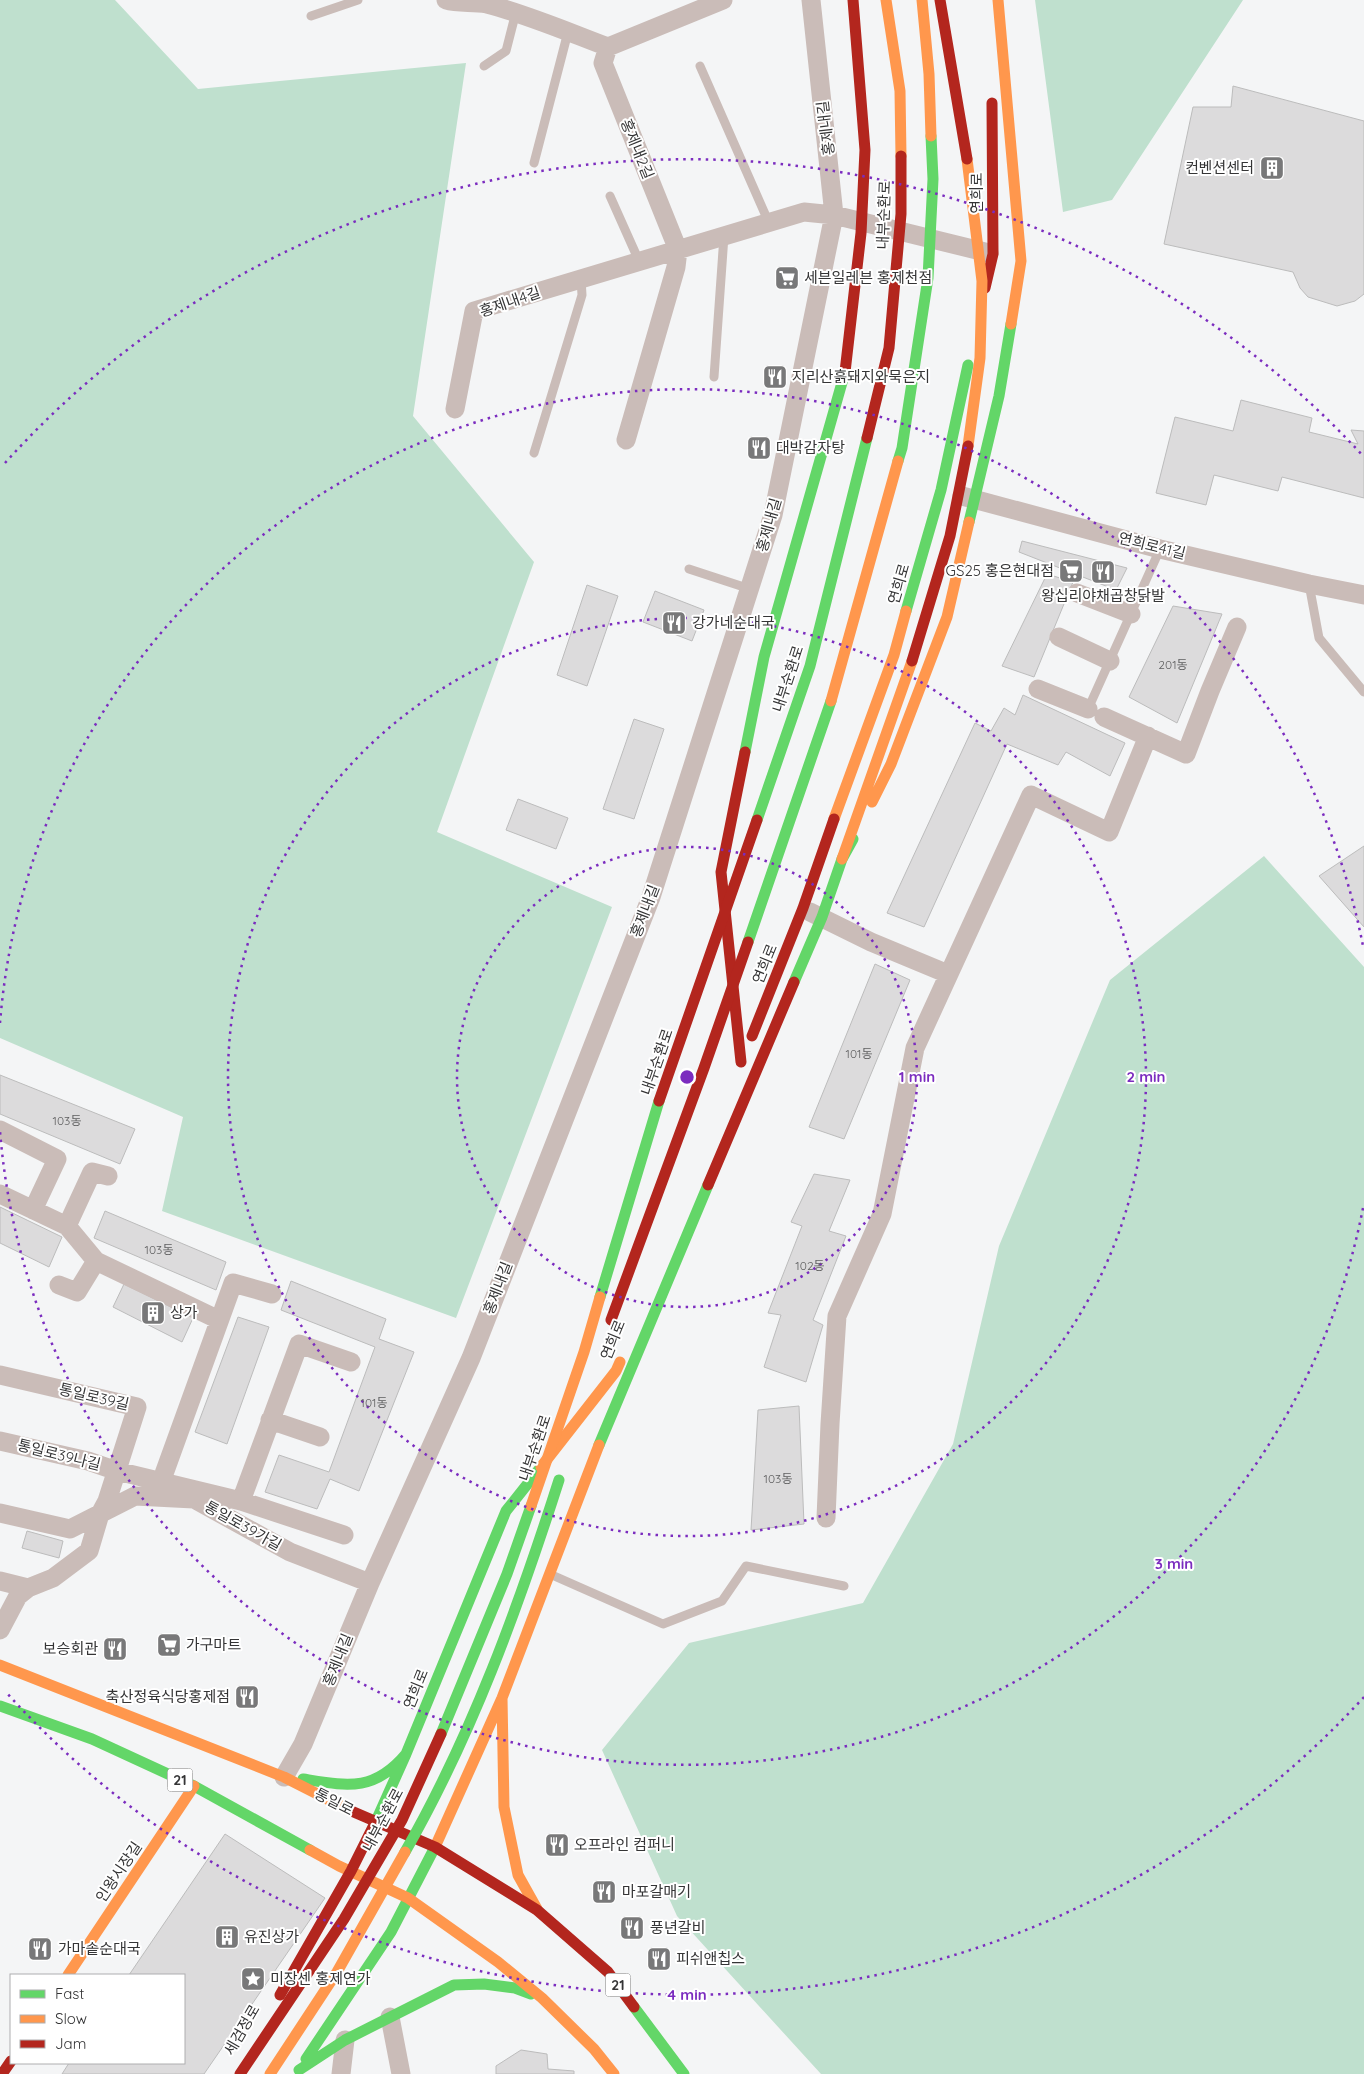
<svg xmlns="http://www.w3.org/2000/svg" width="1364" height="2074" font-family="Quicksand,'Noto Sans KR',sans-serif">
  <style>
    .forest { fill: #bfe0ce }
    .building { fill: #dcdbdc; stroke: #bcbcbc }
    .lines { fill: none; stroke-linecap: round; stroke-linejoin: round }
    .lane { stroke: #cabcb8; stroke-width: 9 }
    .street { stroke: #cabcb8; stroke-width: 19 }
    .fast { stroke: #63d668; stroke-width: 11 }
    .slow { stroke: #ff974d; stroke-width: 11 }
    .jam { stroke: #b3261e; stroke-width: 11 }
    .fast-bridge { stroke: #63d668; stroke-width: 11 }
    .slow-bridge { stroke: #ff974d; stroke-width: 11 }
    .jam-bridge { stroke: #b3261e; stroke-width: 11 }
    .ring { fill: none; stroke: #7b2cbf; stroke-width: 2.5; stroke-dasharray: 2.5 5 }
    .labels { text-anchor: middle; stroke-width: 4; stroke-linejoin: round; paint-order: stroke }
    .number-label { font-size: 12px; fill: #606061 }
    .shield { fill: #fff; stroke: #727272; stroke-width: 1 }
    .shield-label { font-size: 14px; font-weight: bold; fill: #353536 }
    .street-label { font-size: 15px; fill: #353536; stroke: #fff }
    .poi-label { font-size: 15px; fill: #353536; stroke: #fff; text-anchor: start }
    .centre { fill: #7b2cbf; stroke: #fff; stroke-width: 2.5 }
    .ring-label { font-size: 15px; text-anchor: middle; font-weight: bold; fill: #7b2cbf; stroke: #fff; stroke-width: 4; stroke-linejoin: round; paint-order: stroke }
  </style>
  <rect width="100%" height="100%" fill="#f4f5f6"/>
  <path class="forest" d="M0,0H115L198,89L466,63L413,416L534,562L437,832L612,907L456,1318L162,1211L183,1117L0,1038Z
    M1035,0H1243L1112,200L1063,212Z
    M1264,856L1364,967V2074H821L677,1916L602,1750L689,1643L863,1603L953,1444L999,1246L1110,980Z"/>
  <path class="building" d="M1233,86L1364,121V294L1355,301L1337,306L1308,297L1300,288L1293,272L1164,244L1193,107H1231Z
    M1241,400L1312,418L1309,432L1358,444L1351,430L1364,431V498L1282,477L1278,491L1214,475L1206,505L1156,493L1175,417L1233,431Z
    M1022,541L1127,568L1116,590L1019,552Z
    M1047,574L1073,582L1034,677L1002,666Z
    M587,585L618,596L587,686L557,675Z
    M655,591L704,610L692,641L643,622Z
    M1173,606L1222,614L1177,723L1129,697Z
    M1023,695L1125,743L1110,776L1066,752L1058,765L1007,744L924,927L887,913L975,723L991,731L1004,708L1015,715Z
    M634,719L664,729L634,819L603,809Z
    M518,799L568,818L556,849L506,830Z
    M1364,846V927L1319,876Z
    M875,964L910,980L844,1139L809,1127Z
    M0,1075L135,1129L120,1164L0,1114Z
    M814,1174L850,1180L829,1231L846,1236L813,1320L823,1325L806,1382L764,1367L781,1315L768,1313L802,1226L791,1222Z
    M0,1207L62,1237L49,1267L0,1243Z
    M105,1211L226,1262L216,1290L94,1238Z
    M291,1281L386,1319L379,1339L414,1352L359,1491L330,1479L317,1509L265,1492L279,1455L329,1472L375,1347L281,1310Z
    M124,1284L193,1318L182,1342L113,1307Z
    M238,1317L269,1327L227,1444L195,1432Z
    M799,1406L804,1524L751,1530L758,1410Z
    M27,1531L63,1541L59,1558L22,1548Z
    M225,1834L325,1898L204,2074H62L69,2063H184V1975H129Z
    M521,2050L547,2054L548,2069L574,2071V2074H496V2066Z"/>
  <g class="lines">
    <path class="lane" d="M311,16L358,0
      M484,66L506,51L516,12
      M700,66L769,223
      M534,163L568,32
      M610,196L639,261
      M714,377L724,236
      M534,453L582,295L581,279
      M689,569L750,589
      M1309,584L1319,638L1364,692
      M1090,710L1088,709L1160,549
      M552,1575L663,1624L722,1601L746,1566L844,1586"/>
    <path class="street" d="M446,0C459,4 473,1 487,4C529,15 568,32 608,47L723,0
      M608,47L603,63L678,250L676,267L626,440
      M455,409L474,311L804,212L834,215L989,253
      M962,496L1160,549L1309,584L1364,595
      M1077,593L1131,614
      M1059,637L1110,661
      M1038,689L1088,709
      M1104,717L1186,754L1210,691L1237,627
      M810,912L871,942L948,974
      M0,1130L57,1159L33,1210
      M0,1194L67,1226
      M96,1261L67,1226L92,1172L108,1176
      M59,1285L77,1292L96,1261L219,1320
      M0,1375L137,1407L107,1501L100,1514L89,1551L53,1578L28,1588L18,1596L0,1630
      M270,1420L320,1437
      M0,1441L88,1461L117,1471L241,1501L344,1535
      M161,1482L233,1283L272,1294
      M241,1501L299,1344L351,1362
      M0,1513L70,1529L135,1496L194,1499L290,1552L370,1583
      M826,1518L830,1424L837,1316L882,1214L915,1048L1031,795L1109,832L1148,736
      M0,1581L28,1588
      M284,1777L303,1744L370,1583L471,1358L651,897L773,515L834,215L811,0
      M390,2017L401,2074
      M341,2074L345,2040"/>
    <path class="fast" d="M969,522L999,396L1011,324
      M906,611L941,490L968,365
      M745,752L764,657L845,372
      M794,982L822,917L842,859L853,839
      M599,1445L708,1185
      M0,1706L92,1739L194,1786L310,1850
      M303,1779C348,1786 374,1792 406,1754
      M376,1821L406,1754L506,1511L541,1467
      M634,2007L684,2074
      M306,2059L391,1932L435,1847
      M299,2070L345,2040L454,1985L484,1984L515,1988L531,1994"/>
    <path class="slow" d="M998,0L1021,261L1011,324
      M872,802L891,764L947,617L969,522
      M834,819L894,655L906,611
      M842,859L912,661
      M541,1467L616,1371L620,1362
      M0,1665L284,1777L349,1810
      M502,1698L504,1807L518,1875L537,1909
      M435,1847L502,1698L599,1445
      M310,1850L339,1866L408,1898L498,1962L542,1998L594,2049L614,2074
      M68,1975L194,1786"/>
    <path class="jam" d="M985,288L993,254L992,103
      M752,1036L803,908L834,819
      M741,1062L721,872L745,752
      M708,1185L794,982
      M349,1810L435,1847L537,1910L608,1972L634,2007
      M280,1995L351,1871L376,1821
      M2,2074L11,2061"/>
    <path class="fast-bridge" d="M898,461L902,448L928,278L933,179L931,136
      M757,820L810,666L867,438
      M748,942L831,701
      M600,1297L659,1101
      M441,1734L507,1574L531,1506
      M405,1852C472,1735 518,1608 559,1480"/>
    <path class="slow-bridge" d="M886,0L900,91L901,156
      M922,0L929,74L931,136
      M967,159L982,281L980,358L968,446
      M831,701L898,461
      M531,1506L584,1352L600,1297
      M270,2074L337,1972L405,1852"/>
    <path class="jam-bridge" d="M940,0L967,159
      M845,372L861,233L865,150L853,0
      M867,438L889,348L901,214V156
      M912,661L950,536L968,446
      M659,1101L757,820
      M611,1320L704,1068L748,942
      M240,2074L344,1919L402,1820L441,1734"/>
  </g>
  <g class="ring">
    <circle cx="687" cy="1077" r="230"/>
    <circle cx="687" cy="1077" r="459"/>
    <path d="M1363 1208A689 689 0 0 1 0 1131M0 1023A689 689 0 0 1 1363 946"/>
    <path d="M1364 1697A918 918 0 0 1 5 1691M5 463A918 918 0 0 1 1364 457"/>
  </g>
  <defs>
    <symbol id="building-square" viewBox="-11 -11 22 22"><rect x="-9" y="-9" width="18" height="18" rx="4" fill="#787879" stroke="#fff"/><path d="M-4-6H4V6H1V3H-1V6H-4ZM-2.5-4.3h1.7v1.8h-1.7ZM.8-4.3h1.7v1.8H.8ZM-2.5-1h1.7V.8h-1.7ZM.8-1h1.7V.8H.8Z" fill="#fff"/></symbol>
    <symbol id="supermarket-square" viewBox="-11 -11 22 22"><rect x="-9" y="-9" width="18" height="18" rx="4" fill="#787879" stroke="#fff"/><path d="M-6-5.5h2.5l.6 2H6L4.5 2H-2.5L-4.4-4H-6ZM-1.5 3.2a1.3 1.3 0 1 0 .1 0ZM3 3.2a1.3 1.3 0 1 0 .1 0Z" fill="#fff"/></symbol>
    <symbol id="restaurant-square" viewBox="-11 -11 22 22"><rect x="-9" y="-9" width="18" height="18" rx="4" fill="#787879" stroke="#fff"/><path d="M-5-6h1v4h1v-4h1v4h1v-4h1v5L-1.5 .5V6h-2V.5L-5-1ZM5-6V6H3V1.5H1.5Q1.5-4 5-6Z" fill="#fff"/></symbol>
    <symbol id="sight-square" viewBox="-11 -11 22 22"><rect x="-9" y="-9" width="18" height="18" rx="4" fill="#787879" stroke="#fff"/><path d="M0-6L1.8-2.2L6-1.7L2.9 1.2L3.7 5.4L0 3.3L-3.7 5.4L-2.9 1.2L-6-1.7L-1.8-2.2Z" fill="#fff"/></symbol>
  </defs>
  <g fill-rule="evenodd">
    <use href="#building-square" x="1258" y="154" width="28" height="28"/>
    <use href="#supermarket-square" x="773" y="264" width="28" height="28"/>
    <use href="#restaurant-square" x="761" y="363" width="28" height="28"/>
    <use href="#restaurant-square" x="745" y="434" width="28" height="28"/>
    <use href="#supermarket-square" x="1057" y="557" width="28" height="28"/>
    <use href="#restaurant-square" x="1089" y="558" width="28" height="28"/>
    <use href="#restaurant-square" x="660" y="609" width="28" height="28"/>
    <use href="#building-square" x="139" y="1299" width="28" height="28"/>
    <use href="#supermarket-square" x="155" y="1631" width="28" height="28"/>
    <use href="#restaurant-square" x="101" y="1635" width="28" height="28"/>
    <use href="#restaurant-square" x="233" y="1683" width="28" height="28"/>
    <use href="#restaurant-square" x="543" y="1831" width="28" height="28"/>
    <use href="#restaurant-square" x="590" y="1878" width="28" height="28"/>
    <use href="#restaurant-square" x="618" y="1914" width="28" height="28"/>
    <use href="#building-square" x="213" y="1923" width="28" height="28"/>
    <use href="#restaurant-square" x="26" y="1935" width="28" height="28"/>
    <use href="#restaurant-square" x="645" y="1945" width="28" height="28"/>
    <use href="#sight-square" x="239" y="1965" width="28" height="28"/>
  </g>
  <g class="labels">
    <g class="number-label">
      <text x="1173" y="669">201동</text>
      <text x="859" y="1058">101동</text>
      <text x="67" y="1125">103동</text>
      <text x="159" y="1254">103동</text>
      <text x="810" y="1270">102동</text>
      <text x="374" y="1407">101동</text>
      <text x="778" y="1483">103동</text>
    </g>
    <g class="shield">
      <rect x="167.5" y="1768.5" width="25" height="23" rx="4"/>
      <rect x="605.5" y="1973.5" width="25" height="23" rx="4"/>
    </g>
    <g class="shield-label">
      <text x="180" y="1785">21</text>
      <text x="618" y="1990">21</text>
    </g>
    <g class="street-label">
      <text transform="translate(826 128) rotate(-97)" y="5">홍제내길</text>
      <text transform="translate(637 149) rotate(68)" y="5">홍제내2길</text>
      <text transform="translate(977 193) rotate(-90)" y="5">연희로</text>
      <text transform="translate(884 215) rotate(-88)" y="5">내부순환로</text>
      <text transform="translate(510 302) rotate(-19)" y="5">홍제내4길</text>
      <text transform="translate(769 525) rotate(-74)" y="5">홍제내길</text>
      <text transform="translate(1152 546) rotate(14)" y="5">연희로41길</text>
      <text transform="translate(899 584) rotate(-74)" y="5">연희로</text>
      <text transform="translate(788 679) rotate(-72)" y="5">내부순환로</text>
      <text transform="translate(645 911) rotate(-69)" y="5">홍제내길</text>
      <text transform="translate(765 964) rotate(-68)" y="5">연희로</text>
      <text transform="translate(657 1062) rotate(-71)" y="5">내부순환로</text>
      <text transform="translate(498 1288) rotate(-69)" y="5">홍제내길</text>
      <text transform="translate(613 1340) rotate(-68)" y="5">연희로</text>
      <text transform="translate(94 1397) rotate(13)" y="5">통일로39길</text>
      <text transform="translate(535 1448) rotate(-71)" y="5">내부순환로</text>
      <text transform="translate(59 1455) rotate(14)" y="5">통일로39나길</text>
      <text transform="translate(243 1526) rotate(29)" y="5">통일로39가길</text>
      <text transform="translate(338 1660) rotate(-68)" y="5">홍제내길</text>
      <text transform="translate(416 1689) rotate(-68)" y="5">연희로</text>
      <text transform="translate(334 1802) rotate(27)" y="5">통일로</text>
      <text transform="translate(383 1820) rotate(-62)" y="5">내부순환로</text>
      <text transform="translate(119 1872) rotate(-56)" y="5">인왕시장길</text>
      <text transform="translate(242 2030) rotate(-60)" y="5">세검정로</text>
    </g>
    <g class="poi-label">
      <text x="1254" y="173" text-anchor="end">컨벤션센터</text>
      <text x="804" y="283">세븐일레븐 홍제천점</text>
      <text x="792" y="382">지리산흙돼지와묵은지</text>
      <text x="776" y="453">대박감자탕</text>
      <text x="1054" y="576" text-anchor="end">GS25 홍은현대점</text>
      <text x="1103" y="601" text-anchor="middle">왕십리야채곱창닭발</text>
      <text x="692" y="628">강가네순대국</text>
      <text x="170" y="1318">상가</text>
      <text x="186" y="1650">가구마트</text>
      <text x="98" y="1654" text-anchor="end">보승회관</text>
      <text x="230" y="1702" text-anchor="end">축산정육식당홍제점</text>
      <text x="574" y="1850">오프라인 컴퍼니</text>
      <text x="622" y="1897">마포갈매기</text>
      <text x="650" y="1933">풍년갈비</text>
      <text x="244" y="1942">유진상가</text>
      <text x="58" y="1954">가마솥순대국</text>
      <text x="676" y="1964">피쉬앤칩스</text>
      <text x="270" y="1984">미장센 홍제연가</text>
    </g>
  </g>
  <circle cx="687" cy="1077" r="8" class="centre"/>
  <g class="ring-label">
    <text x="917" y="1082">1 min</text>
    <text x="1146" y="1082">2 min</text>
    <text x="1174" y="1569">3 min</text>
    <text x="687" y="2000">4 min</text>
  </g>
  <rect x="10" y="1974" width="175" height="90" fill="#ffffff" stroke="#aeaeaf"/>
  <rect x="20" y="1990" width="25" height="8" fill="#63d668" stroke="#aeaeaf"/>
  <text x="55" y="1999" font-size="15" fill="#353536">Fast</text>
  <rect x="20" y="2015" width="25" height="8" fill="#ff974d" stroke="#aeaeaf"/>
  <text x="55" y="2024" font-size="15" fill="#353536">Slow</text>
  <rect x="20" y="2040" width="25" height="8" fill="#b3261e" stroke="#aeaeaf"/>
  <text x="55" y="2049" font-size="15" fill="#353536">Jam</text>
</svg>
